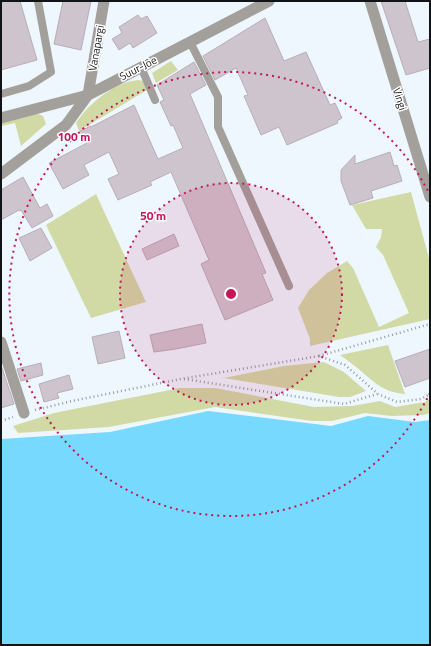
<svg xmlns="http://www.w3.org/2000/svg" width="431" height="646" font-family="'Titillium Web',sans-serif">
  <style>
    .green { fill: #d1daa4 }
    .water { fill: #77d9fd }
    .building { fill: #cec4cd; stroke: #b7aeb7 }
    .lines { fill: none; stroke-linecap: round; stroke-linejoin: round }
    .path { stroke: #949aa0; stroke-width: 2.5; stroke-dasharray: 1 3; stroke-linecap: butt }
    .service { stroke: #a39f9b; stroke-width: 8 }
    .minor { stroke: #a39f9b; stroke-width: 11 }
    .ring { fill: none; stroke: #c2185b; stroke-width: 2; stroke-dasharray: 2 4 }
    .labels { text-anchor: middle; stroke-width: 3; stroke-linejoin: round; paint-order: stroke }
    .street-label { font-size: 11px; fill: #111417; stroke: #fff }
    .centre { fill: #c2185b; stroke: #fff; stroke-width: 2 }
    .ring-label { font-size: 12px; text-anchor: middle; font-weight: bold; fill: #c2185b; stroke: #fff; stroke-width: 3; stroke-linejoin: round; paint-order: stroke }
  </style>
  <rect width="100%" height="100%" fill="#eef7fe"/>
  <path class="green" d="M171,61L178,70L156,83L152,73Z
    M138,80L143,81L147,90L79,131L76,123C86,107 107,89 125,83C129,81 134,81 138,80Z
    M36,113L43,116L46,124L21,146L15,123L1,126V123Z
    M411,192L430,262V319L310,346V339L298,308L309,290L327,273L347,261L353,268L379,327L409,313L383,255L376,247L381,237L382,229H366L352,205Z
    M96,194L146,302L91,318L46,225Z
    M388,345L405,394C384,392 376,384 361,371C354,365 347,360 340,355Z
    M324,362L344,372L366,391L350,397H339L224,378L284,366Z
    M180,388H215L314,407L352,406L380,401L395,407L425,402L430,399V413L423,415L391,416L365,413L332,421H312L215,407L109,427L18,433L13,426L54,413Z"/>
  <path class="water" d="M208,411L331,426L368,416L415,422L430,420V645H1V439L110,432Z"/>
  <path class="building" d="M1,1H20L37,60L1,70Z
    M63,1H91L81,50L54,44Z
    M381,1H405L418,42L430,39V68L406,75Z
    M138,15L141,19L147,16L157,33L133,48L130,43L119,50L112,39L122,33L119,27Z
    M265,18L284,61L306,52L330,105L335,103L342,118L337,121L338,123L287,145L279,127L261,135L244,96L248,95L236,68L215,80L203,56Z
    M194,62L206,85L190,94L266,273L262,274L273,300L225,320L201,264L209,260L171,172L150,182L152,185L118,200L108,179L119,174L109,152L84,165L89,175L63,189L49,163L87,143L80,131L91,126V127L134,105L158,159L183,148L173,125L171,126L160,102L164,100L157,85Z
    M390,152L394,166L397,165L402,181L371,191L373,198L350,205L341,181V170L355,155V164Z
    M23,177L40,208L47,204L53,216L32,228L21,210L19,211V210L1,220V190Z
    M41,228L52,248L30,261L19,238Z
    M174,234L179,246L147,260L142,249Z
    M202,324L206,343L176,349L154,352L150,335Z
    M119,331L125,358L98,364L92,337Z
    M430,349V378L405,387L395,361Z
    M41,363L43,375L21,381L17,369Z
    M1,365L14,404L1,408Z
    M69,375L73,389L57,393L59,398L44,402L39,384Z"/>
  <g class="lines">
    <path class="path" d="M319,356L430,324
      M184,379L344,404L377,394
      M35,410L72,401L181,379L319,356L345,365L378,394L397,402L421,399L430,394
      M1,421L13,417"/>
    <path class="service" d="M190,42L218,97V127L289,286
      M141,67L155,100
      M1,94L29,86L51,72L38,1"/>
    <path class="minor" d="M370,1L430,197
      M1,118L88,95L269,1
      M1,174L66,125L88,95L104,1
      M1,342L24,413"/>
  </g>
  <circle cx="231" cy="294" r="111" fill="#c2185b" fill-opacity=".12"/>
  <g class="ring">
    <circle cx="231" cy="294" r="111"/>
    <path d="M430 393A222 222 0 1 1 430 195"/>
  </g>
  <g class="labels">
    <g class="street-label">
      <text transform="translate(96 48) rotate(-80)" y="4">Vanapargi</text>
      <text transform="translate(138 68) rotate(-27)" y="4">Suur-Jõe</text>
      <text transform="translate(400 99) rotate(73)" y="4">Vingi</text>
    </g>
  </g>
  <circle cx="231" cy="294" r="6" class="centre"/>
  <g class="ring-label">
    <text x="74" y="141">100 m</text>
    <text x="153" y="220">50 m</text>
  </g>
  <rect width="431" height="646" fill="none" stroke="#111417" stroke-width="4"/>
</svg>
